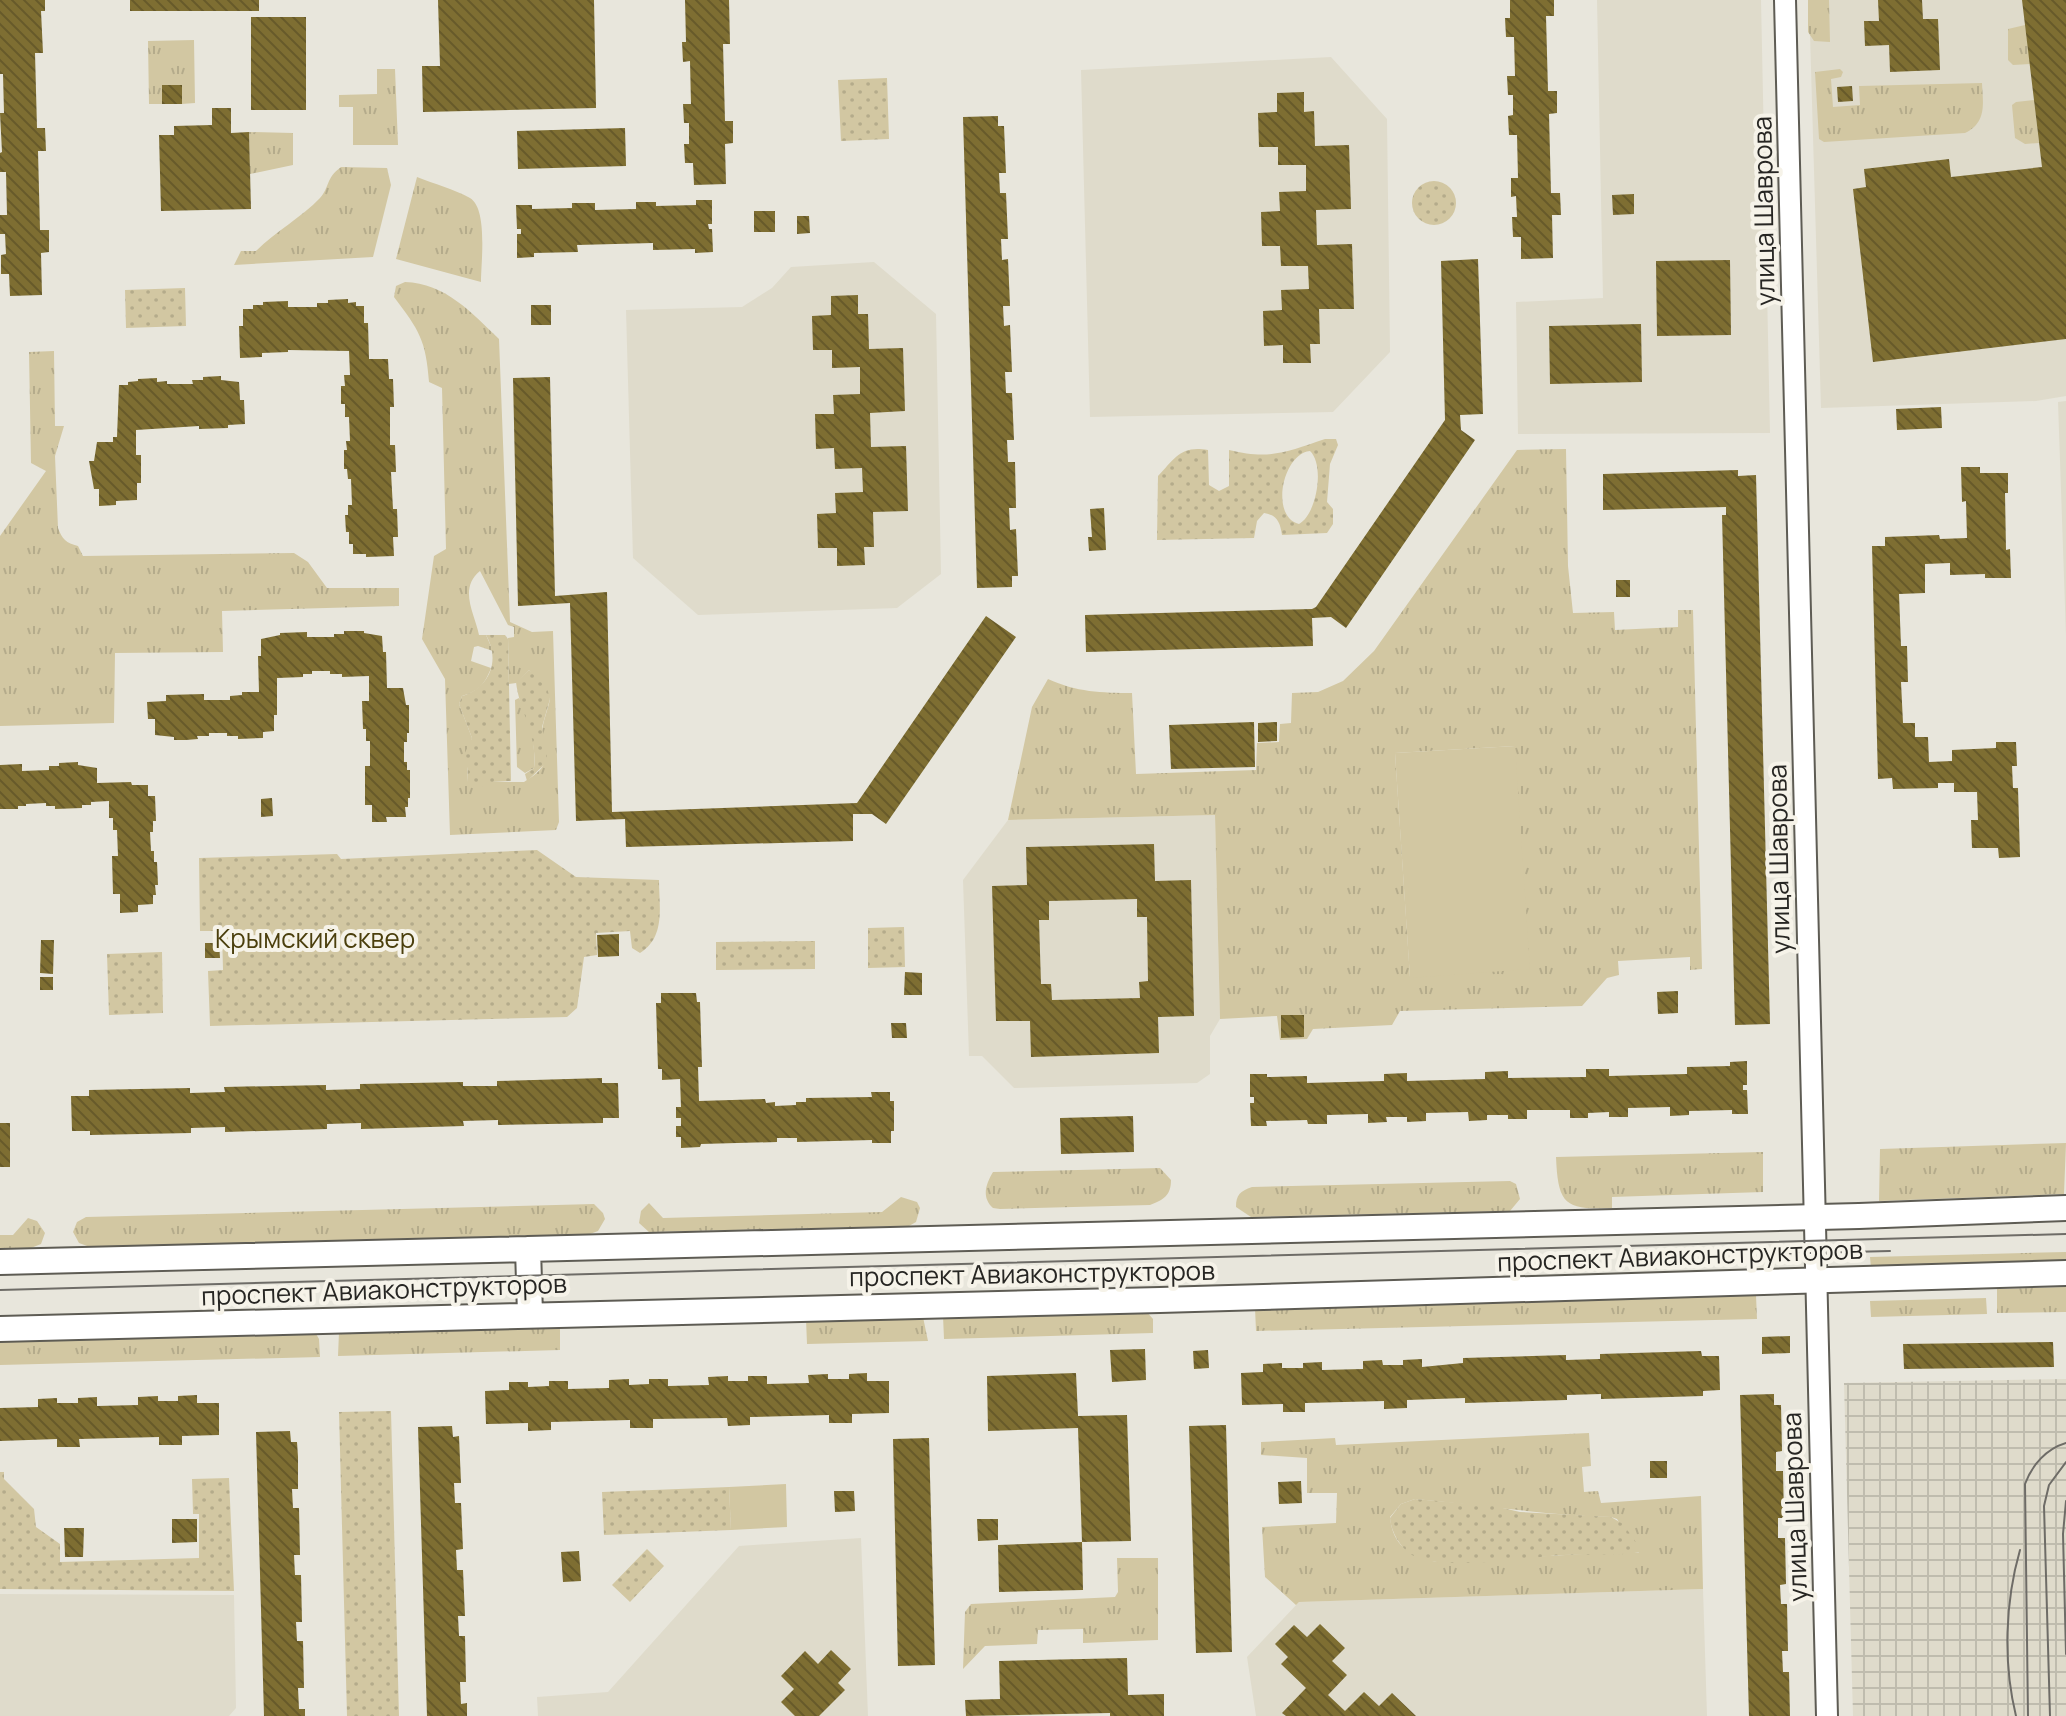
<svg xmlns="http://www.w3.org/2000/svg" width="2066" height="1716" font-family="Manrope,sans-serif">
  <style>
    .built { fill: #dfdbcb }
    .industrial { fill: url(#industrial-grid) }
    .grass { fill: url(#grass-tufts); fill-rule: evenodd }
    .park { fill: url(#park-dots); fill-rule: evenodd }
    .garden { fill: #d2c7a2 }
    .building { fill: url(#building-back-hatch); fill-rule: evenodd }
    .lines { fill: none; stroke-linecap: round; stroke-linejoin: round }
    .minor-casing { stroke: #5e5c54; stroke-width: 24 }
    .tertiary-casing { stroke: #5e5c54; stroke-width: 28 }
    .minor { stroke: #fff; stroke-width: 20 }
    .tertiary { stroke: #fff; stroke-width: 24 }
    .tram { stroke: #6e6c67; stroke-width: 2 }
    .labels { text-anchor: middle; stroke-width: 8; stroke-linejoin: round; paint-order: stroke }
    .street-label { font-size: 26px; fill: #272623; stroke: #f6f3e9 }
    .park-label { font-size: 26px; fill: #4b3f0d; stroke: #f6f3e9 }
  </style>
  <defs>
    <pattern id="industrial-grid" width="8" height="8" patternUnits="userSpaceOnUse" patternTransform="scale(2)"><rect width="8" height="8" fill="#dfdbcb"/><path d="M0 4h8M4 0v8" fill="none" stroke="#bfbcae"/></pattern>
    <pattern id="grass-tufts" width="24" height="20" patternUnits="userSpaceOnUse" patternTransform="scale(2)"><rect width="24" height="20" fill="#d2c7a2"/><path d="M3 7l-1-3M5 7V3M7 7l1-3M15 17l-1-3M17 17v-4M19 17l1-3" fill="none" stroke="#b4ab8b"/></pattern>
    <pattern id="park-dots" width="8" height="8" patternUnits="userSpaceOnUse" patternTransform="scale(2)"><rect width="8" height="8" fill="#d2c7a2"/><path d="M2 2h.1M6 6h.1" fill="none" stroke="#b4ab8b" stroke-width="1.8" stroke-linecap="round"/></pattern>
    <pattern id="building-back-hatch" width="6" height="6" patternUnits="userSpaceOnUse" patternTransform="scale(2)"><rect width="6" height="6" fill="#7e6e32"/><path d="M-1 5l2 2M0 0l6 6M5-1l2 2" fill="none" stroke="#675a2a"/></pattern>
  </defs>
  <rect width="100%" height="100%" fill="#e8e6dc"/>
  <path class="built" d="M1597,0H1761L1770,433L1518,434L1516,302L1603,298Z
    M1809,0H2066V396L2036,401L1821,408Z
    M1331,57L1387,119L1390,352L1333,412L1090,417L1081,70Z
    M874,262L936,314L941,574L897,608L698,615L633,558L626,310L742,307L772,288L791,267Z
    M2066,401V636L2058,402Z
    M1215,815L1220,1019L1210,1036V1074L1197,1083L1014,1088L982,1056H969L963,880L1008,820Z
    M861,1538L868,1716H538L537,1697L608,1692L739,1546Z
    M1703,1589L1707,1716H1256L1247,1657L1299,1602Z
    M0,1594L234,1595L236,1708L229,1716H0Z"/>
  <path class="industrial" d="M2066,1379V1716H1853L1844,1383Z"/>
  <path class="grass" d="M1808,0H1829L1830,42L1814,41L1808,32Z
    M2025,25L2030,64L2013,65L2008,60V29Z
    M194,40L195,103L182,104L181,85H162V104H149L148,41Z
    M377,69H395L398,145H353V107H339V95L377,94Z
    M1840,69L1843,72L1841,77L1831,79L1833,107L1860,105L1859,86L1982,83C1983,104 1987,122 1965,133L1824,142L1819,139L1815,72Z
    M2034,100L2039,143L2025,144L2015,138L2012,105L2016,102Z
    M249,132L293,133V165L250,174Z
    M341,167L387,168L391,185L373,257L234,265L241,251H256C276,231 302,217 320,198C330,187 325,179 341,167Z
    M417,177C434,184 454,189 470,198C488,209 481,262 481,282L396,259Z
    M405,282C445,283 472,313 499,339L510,622L532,632L553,631L559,822L556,830L450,835L445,679L422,639L434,556L446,549L442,388L429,382C426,340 419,330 394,297L396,286ZM480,571L508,625L514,627V637L508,638L509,684L516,683L529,670L550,699C548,710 543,720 542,732C541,760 556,762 524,782H467L469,749L472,738L459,704L462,696C479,691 485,684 491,668L471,661L474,647L478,646L493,651L486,635H479C475,614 458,589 480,571Z
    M54,351L55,426H64L55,456L58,528C62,539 66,543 78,546L83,556L294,553L308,562L327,588H399V606L222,611L223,652L115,653L114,723L0,726V536L46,471L31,463L29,352Z
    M1566,449L1568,566L1573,613L1614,612L1615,630L1678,627V610H1693L1702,969L1690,970V957L1618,961L1619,975L1607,978L1582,1006L1400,1011L1392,1025L1313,1029L1307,1039L1280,1040L1277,1016L1220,1019L1215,815L1008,820L1032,707L1048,679C1076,692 1102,693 1132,693L1136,774L1256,770L1257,743L1279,742L1280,724L1291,723L1292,693L1318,692L1343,681L1374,651L1517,450ZM1515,746L1410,977L1395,753Z
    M519,698C530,718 536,745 534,768L525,773L517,767L515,700Z
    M2066,1143L2064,1194L1879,1201L1880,1149Z
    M1763,1152V1192L1612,1197V1208C1565,1210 1558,1205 1556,1157Z
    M1160,1168L1171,1180C1171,1195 1164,1200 1150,1205L1000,1209L993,1208C981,1197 986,1184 993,1172Z
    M1510,1181L1516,1184L1520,1199L1510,1211L1251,1217L1236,1207C1236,1195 1240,1191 1252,1187Z
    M901,1197L917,1202L920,1208L916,1222L909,1226L649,1232L639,1223L641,1211L649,1203L663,1218L882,1212Z
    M594,1204L603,1213L605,1219L598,1231L590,1234L90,1247L79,1243L73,1232L77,1222L86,1217Z
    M28,1218L37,1221L45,1233L41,1244L31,1248L0,1249V1235H13Z
    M2066,1252V1262L1871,1268L1870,1257Z
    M2066,1287V1312L1997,1313V1289Z
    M1756,1295L1757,1319L1256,1331L1255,1308Z
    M1986,1298L1987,1314L1871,1317L1870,1301Z
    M1146,1311L1153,1319V1333L944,1339L943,1316Z
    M923,1317L928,1341L807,1344L806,1319Z
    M560,1326V1350L338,1356L339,1332Z
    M315,1332L319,1339L320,1357L0,1365V1341Z
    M1589,1433L1591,1466L1582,1467L1584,1492L1598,1491L1601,1503L1701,1496L1703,1589L1299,1602L1296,1605L1265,1577L1262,1527L1336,1523L1337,1493H1307V1458L1261,1455V1442L1335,1438L1336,1445ZM1415,1499C1481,1505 1545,1515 1611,1517L1617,1519L1639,1553L1620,1552L1436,1562C1409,1554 1393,1547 1390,1517L1401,1504Z
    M1117,1558H1158V1640L1083,1643V1629L1038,1630L1037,1644L985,1646L963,1669L965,1612L971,1604L1115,1597L1118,1592Z"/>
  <path class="park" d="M887,78L889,139L841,141L838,80Z
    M1412 203a22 22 0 1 1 44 0a22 22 0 1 1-44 0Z
    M185,288L186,326L126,328L125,290Z
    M1325,439H1336L1338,445L1330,464L1327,502L1333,509V524L1327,533L1282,535C1280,522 1277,515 1264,513L1257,521L1254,538L1157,540L1158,476C1175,458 1181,445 1208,450L1209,485L1219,491L1229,486V450C1270,460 1286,452 1325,439ZM1310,451C1325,465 1317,514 1299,524C1270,517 1282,454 1310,451Z
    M486,635H505L508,639L511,781L492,782L476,789L467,782L468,768L462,759L472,738L459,704L462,696C489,688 501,661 486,635Z
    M529,670L547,688L550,699L542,727L547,756L545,764L527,781L525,774L534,768C538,736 519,710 516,682Z
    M537,850L576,877L659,880C659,906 666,937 640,953L632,948L630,931L596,933L597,955L584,957L577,1008L567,1017L210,1026L208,971L223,970L222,931H200L199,858L337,854L341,859Z
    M904,927L905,967L868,968V928Z
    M815,941V969L716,970V942Z
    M162,952L163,1013L109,1015L107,954Z
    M391,1411L399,1716H347L339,1412Z
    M0,1472H4V1479L34,1509L36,1527L60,1544V1562L199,1558V1514H193L192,1479L229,1478L234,1591L0,1589Z
    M729,1487L731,1530L604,1535L602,1492Z
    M1415,1499L1494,1506L1520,1512L1611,1517L1623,1524L1643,1552C1617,1556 1589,1554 1563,1555C1526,1557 1448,1571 1416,1557C1402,1551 1391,1533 1390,1518L1401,1504Z
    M647,1549L664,1566L630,1602L612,1585Z"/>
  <path class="garden" d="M1515,746L1530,969L1410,978L1395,753Z
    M786,1484L787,1527L731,1530L729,1487Z"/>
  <path class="building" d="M0,0H45V11H41L43,53H35L37,128H45L46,151H38L40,230H49V252L41,253L42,295L10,296L9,274H1V255L6,254L5,234H0V215H7L6,172H0V153L2,152L0,113H4L3,74H0Z
    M130,0H259V11H130Z
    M438,0H594L596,108L423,112L422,66H440Z
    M685,0H729L730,44H723L725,121H733V143L725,144L726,184L694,185L693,163H685L684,144H689V123H684L683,104H691L690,61L683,62L682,42H686Z
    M1510,0H1554V16H1546L1548,91H1557V113L1549,114L1551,193H1560L1561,215H1552L1553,258L1521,259V237H1513L1512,217H1517L1516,196L1511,197V178H1518L1517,135H1509L1508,116L1513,115V95H1508L1507,76H1515L1514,37H1506L1505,18H1510Z
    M1878,0H1922L1923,19H1938L1940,70L1890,72L1889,45L1865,46L1864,21H1879Z
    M2022,0H2066V339L1873,362L1853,189L1866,187L1864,169L1949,159L1951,177L2042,167Z
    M251,17H306V110H251Z
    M162,85H182V104H162Z
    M1852,86L1853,101L1838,102L1837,87Z
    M1304,92V112L1314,111L1315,146L1349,145L1351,209L1316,210L1317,245L1352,244L1354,309H1319L1320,344H1310L1311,363H1283V345L1264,346L1263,311L1282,310L1281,290L1309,289L1308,266H1281L1280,246H1262L1261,212L1280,211L1279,192L1306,191V165H1278V147H1259L1258,113L1277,112V93Z
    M212,108H231V133L249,132L251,209L161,211L159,135H174V126L212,125Z
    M998,116V126H1004L1006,173H999L1000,193H1006L1008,239H1001L1002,260L1008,259L1010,306H1003L1004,326L1010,325L1012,372H1005L1006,393H1012L1014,440H1007L1008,462H1015L1016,508H1009L1010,530L1016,529L1018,576H1012V587L977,588L963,117Z
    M625,128L626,166L518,169L517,131Z
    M1634,194V214L1613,215L1612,195Z
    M696,200H712V224H708L709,229H712L713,252L695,253V249L653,250V243L577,245L578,252L534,253V257L517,258V234H521V229H517L516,205H532V209L572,208V203H595V210L636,209V202H656V206L696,205Z
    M754,211H775V232H754Z
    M797,216H809L810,233L797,234Z
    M1478,259L1483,414L1460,415L1461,430L1475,440L1346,628L1331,617L1312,618L1313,646L1086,652L1085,615L1312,609L1316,607L1445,420L1441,261Z
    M1730,260L1731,335L1657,336L1656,261Z
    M858,295V314H868L869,349L903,348L905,411L870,413L871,447L906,446L908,511L873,512L874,547H864L865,565L837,566V548H818L817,514L836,513L835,493L863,492L862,468L835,469L834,448L816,449L815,414H834L833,395L860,394V367L832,368V350H813L812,316L831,315V296Z
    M348,299V303L356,302V306H364V323H368L369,359H388L389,379H393L394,407H390V445H395L396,472H391L393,509H397L398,537H393L394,556L366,557V554H353V544H349V532H346L345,515H348V505H352L351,479H348L347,469H344V450H347L346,441H350L349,417H345V404H341V386H345L344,375H350L349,351L288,350V352L262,353V357L240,358L239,326H243V309H253V305H263V302L288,301V307H317V303H328V300Z
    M531,305H551V325H531Z
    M1641,324L1642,382L1550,384L1549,326Z
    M221,376V380L239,382L240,400H244L245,424L228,425V428L199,429V426L136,430V455H141V483H137V500L116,501V505L99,506V489H94L89,461H94L97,442H113V437H117L119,385H128V382L138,381V379L157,378V382L167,381V384H193L192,380H203V377Z
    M550,377L555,596L607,592L612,812L857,803L986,616L1016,637L886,824L872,814H853V841L626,847L625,819L576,821L570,603L518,606L513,378Z
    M1941,407L1942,428L1897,430L1896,409Z
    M1961,467H1980V473H2008V493H2005L2006,550L2010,549L2011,578H1985V574L1950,575V563L1925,564V593L1899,594L1901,646H1907L1908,682H1901L1903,723H1915V737H1928L1929,762L1952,761V750L1996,748V742H2016L2017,766H2012L2013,788H2018L2020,857L1999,858L1998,848H1972L1971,820H1978L1977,792H1954V783H1938V788L1893,789L1892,778L1878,779L1872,546H1885V537L1939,535L1940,539L1967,538L1966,501L1962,502Z
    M1738,470V476L1756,475L1770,1024L1735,1025L1722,515H1726V507L1603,510V474Z
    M1104,508L1106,550L1089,551L1088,537H1092L1090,509Z
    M1616,580H1630V597H1616Z
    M344,631H364V633L382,636L383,652H386L387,688H403L406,705H409V733H407V742H404V762H407V770H410V798H408V807H405L406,817H386L387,822H372V805H365V766H370V741H366V729H363L362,701H369V676L342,677V674H330V671H312V674H303V677L277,678V715H274V731L263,732V738L238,739V736H227V733H209V736H197L198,739L186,740H174V737L155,735V719H148L147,702L166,701V695L204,694V700H230V696L242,695V692H259L258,656H261V639L280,635V633L307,632V637H334V634H344Z
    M1254,722L1255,767L1171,769L1169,725Z
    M1277,722V741L1258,742V723Z
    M78,762V765L97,768V783L131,782L132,785H148V796H155L156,821H153V832H150L151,851H154V862H157L158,885H155L156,895H153V904L138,905V912L120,913V894H113L112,856H118L117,830H113V818H109V801L91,802V805H82V808L55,809V806H46V803L26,804V806H18V809H0V765L22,764V771L49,770V766H59V763Z
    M272,798L273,816L261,817V799Z
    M1154,844L1155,881L1191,880L1194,1016L1158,1017L1159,1053L1031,1057L1030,1021H996L992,886L1027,885L1026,847ZM1137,899V917H1147L1148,981L1139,982L1140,998L1052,1000L1051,984H1041L1039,920H1049V901Z
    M619,934V956L598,957L597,935Z
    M41,940H54L53,974L40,973Z
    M205,943H219L220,958H205Z
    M905,972L922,973V995H904Z
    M40,977H53V990H40Z
    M1678,991V1013L1658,1014L1657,992Z
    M661,993H696L697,1002H700L702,1067H698L699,1101L765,1099L766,1103L775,1102V1106L796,1105V1102H806V1098L872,1097L871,1092H890V1101H894V1131H891V1143H872V1140L797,1142V1138H777V1142L701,1144L700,1147L681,1148V1137H676V1126H681V1118H676V1107H681L680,1079L662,1080V1069H658L656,1003H661Z
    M1281,1015H1304V1037L1281,1038Z
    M891,1023H906L907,1038H892Z
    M1747,1061V1085H1743V1090H1747L1748,1114H1732V1110L1689,1111V1115L1670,1116V1107L1628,1108V1117H1609V1112L1588,1113V1118H1570V1110H1527V1119H1508V1115H1487V1120L1469,1121L1468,1112L1426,1113V1121L1407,1122V1117H1386L1387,1122L1368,1123V1114L1327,1115V1124H1308L1307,1120L1266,1121L1267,1126H1251L1250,1103H1254V1097H1250V1074H1267V1077L1307,1076V1083L1384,1081V1074L1407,1073V1081L1485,1079V1072L1508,1071V1078L1586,1077V1069H1609V1076L1687,1074V1067L1730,1066V1062Z
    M602,1078V1083H618L619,1118H603V1123L498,1125V1120L463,1121L464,1126L361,1129V1123L327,1124V1129L225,1132V1127L191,1128V1133L90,1135V1131H72L71,1096H89V1090L190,1088V1093L225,1092L224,1087L326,1085V1090L360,1089V1084L463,1082V1086H497V1081Z
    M1133,1116L1134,1152L1061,1154L1060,1118Z
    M0,1123H10V1167H0Z
    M1790,1336V1353L1762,1354V1337Z
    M2053,1342L2054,1367L1904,1369L1903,1344Z
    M1145,1349L1146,1380L1112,1382L1110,1350Z
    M1208,1350L1209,1368L1194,1369L1193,1351Z
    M1701,1351L1702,1356H1719L1720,1390L1703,1391V1396L1601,1399V1394L1567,1395V1400L1465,1403V1398L1407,1400V1408L1384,1409V1401L1305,1403V1412H1283V1404L1242,1405L1241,1373L1263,1372V1364L1282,1363V1368H1303V1363L1322,1362V1370L1363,1369V1361L1382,1360L1383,1365H1403V1360L1422,1359V1367L1463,1363V1358L1566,1355V1360L1600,1359V1354Z
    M867,1373V1381H889V1413L852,1414V1423H829V1415L750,1417V1425L728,1426L727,1418L653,1419V1428H630V1420L551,1422V1430L528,1431V1423L486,1424L485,1391L509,1390V1382H528V1387L549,1386V1381H568V1389L609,1388V1380L629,1379V1385L649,1384V1379H668V1386L709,1385L708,1377L728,1376V1381H748V1376H767V1384L809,1383L808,1375L828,1374V1379H849V1374Z
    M1076,1373L1078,1416L1127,1415L1131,1541L1082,1542L1083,1590L999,1592L998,1545L1082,1542L1078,1428L988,1431L987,1376Z
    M1774,1394V1405H1781L1782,1451L1776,1452V1471H1783L1784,1518H1778V1538H1785L1786,1584L1780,1585L1781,1604H1787L1788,1651H1782L1783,1672H1789L1790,1716H1749L1740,1395Z
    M197,1395V1403H219V1435L182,1436V1445H159V1437L79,1439L80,1447H57V1439L0,1441V1408L38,1407V1399L57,1398V1403H78V1398L97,1397V1406L138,1405V1397L158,1396V1401H178V1396Z
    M1226,1425L1232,1652L1196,1653L1189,1426Z
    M452,1426L453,1437L459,1436L461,1483H454L455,1503H461L463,1549L456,1550L457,1570H463L465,1616H458L459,1636H465L466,1682H460L461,1704L467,1703V1716H427L418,1427Z
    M290,1431L291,1442H297L298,1457V1489H292L293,1508H299L300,1555H294L295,1575H301L302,1622H296L297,1641H303L304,1688H298L299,1709H305V1716H264L256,1432Z
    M929,1438L935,1665L898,1666L893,1439Z
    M1650,1461H1667V1478H1650Z
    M1301,1481L1302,1503L1279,1504L1278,1482Z
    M834,1491H854L855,1511L835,1512Z
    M172,1519H197V1542L172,1543Z
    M977,1519H998V1540L978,1541Z
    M64,1528H84L83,1557H65Z
    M579,1551L581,1581L563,1582L561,1552Z
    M1320,1624L1345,1648L1332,1661L1347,1675L1328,1695L1345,1711L1364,1692L1379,1706L1392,1693L1416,1716H1286L1282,1713L1306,1688L1281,1664L1288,1657L1275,1644L1294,1625L1307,1637Z
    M831,1650L851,1669L838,1683L845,1690L819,1716H795L781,1702L794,1689L781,1676L805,1651L818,1664Z
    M1127,1658L1128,1695L1164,1694V1716H1110V1713L966,1716L965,1700L1000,1699L999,1661Z"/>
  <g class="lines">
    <defs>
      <path id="minor" d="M1785,0L1827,1716"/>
      <path id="tertiary" d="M528,1249L530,1314
        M0,1262L1859,1216L2066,1208
        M0,1329L1160,1300L2066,1273"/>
    </defs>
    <use href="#minor" class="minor-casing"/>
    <use href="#tertiary" class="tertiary-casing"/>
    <use href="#minor" class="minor"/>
    <use href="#tertiary" class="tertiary"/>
    <path class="tram" d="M1766,1254L1890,1251
      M0,1290L2066,1234
      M2066,1501L2063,1534L2066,1654
      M2016,1716C2003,1663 2005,1602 2020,1550
      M2028,1716L2025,1484C2032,1465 2046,1449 2066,1443
      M2050,1716L2044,1506L2049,1485L2066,1462"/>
  </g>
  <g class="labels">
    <g class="street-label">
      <text transform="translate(1764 211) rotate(-91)" y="9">улица Шаврова</text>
      <text transform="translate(1779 859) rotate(-91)" y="9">улица Шаврова</text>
      <text transform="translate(1680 1256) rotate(-2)" y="9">проспект Авиаконструкторов</text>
      <text transform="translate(1032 1274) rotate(-1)" y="9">проспект Авиаконструкторов</text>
      <text transform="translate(384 1290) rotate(-2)" y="9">проспект Авиаконструкторов</text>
      <text transform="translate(1795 1507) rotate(-92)" y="9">улица Шаврова</text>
    </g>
    <g class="park-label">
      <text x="315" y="948">Крымский сквер</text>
    </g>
  </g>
</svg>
